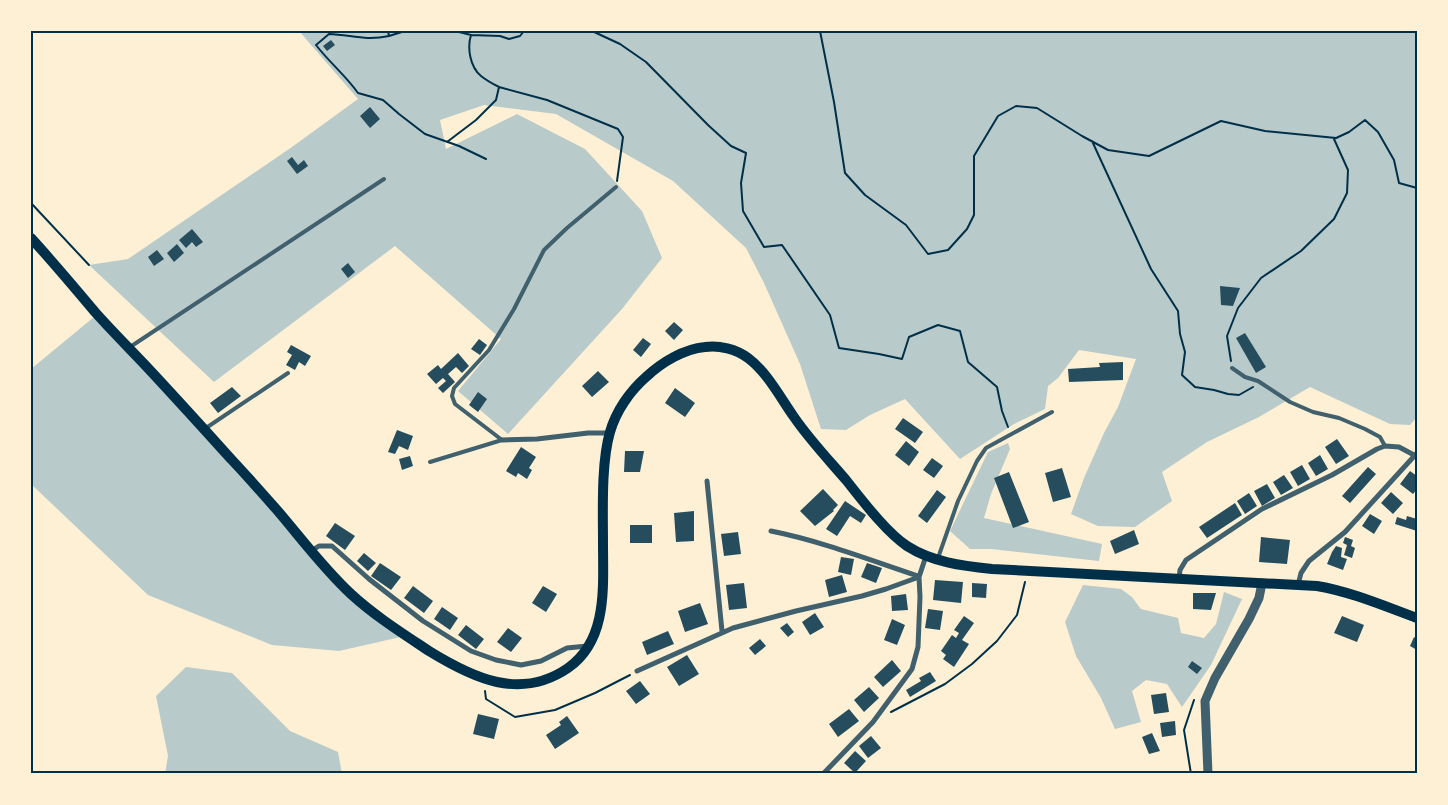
<svg xmlns="http://www.w3.org/2000/svg" width="1448" height="805" font-family="'Open Sans',sans-serif">
  <style>
    .green { fill: #b9caca }
    .building { fill: #264d5e }
    .lines { fill: none; stroke-linecap: round; stroke-linejoin: round }
    .path { stroke: #003049; stroke-width: 2 }
    .service { stroke: #3f606c; stroke-width: 4 }
    .minor { stroke: #3f606c; stroke-width: 5 }
    .tertiary { stroke: #3f606c; stroke-width: 9 }
    .secondary { stroke: #003049; stroke-width: 10 }
    .neatline { fill: none; stroke: #003049; stroke-width: 2 }
  </style>
  <rect width="100%" height="100%" fill="#fdf0d5"/>
  <path class="green" d="M299,31H1417V417L1410,425L1390,424L1310,387L1259,417L1207,442L1162,472L1172,501L1135,527L1098,526L1071,514L1084,478L1104,433L1118,407L1136,359L1079,350L1058,378L1048,386L1045,409L1014,424L960,459L905,399L870,415L846,430L821,429L800,364L764,283L746,248L673,181L556,114L484,105L440,120L446,149L517,114L585,149L642,211L662,258L622,309L508,434L458,391L501,339L395,246L214,382L89,265L128,259L292,147L358,99Z
    M94,317L107,325L311,552L405,636L339,651L272,645L148,595L31,484V369Z
    M1008,443L1010,449L991,494L984,518L1102,544L1099,561L991,549H970L950,531L988,452Z
    M1083,585L1121,589L1132,597L1141,609L1178,618L1181,633L1204,638L1216,624L1224,592L1242,599L1211,665L1182,707L1167,684L1146,680L1132,691L1141,722L1115,729L1101,698L1076,656L1065,622Z
    M186,667L232,673L290,731L338,752L342,774H165L168,756L156,696Z"/>
  <path class="building" d="M331,40L335,45L327,51L323,46Z
    M370,107L380,119L370,128L360,116Z
    M292,157L298,165L304,160L308,166L297,174L287,161Z
    M192,229L203,242L196,247L192,242L186,248L179,240Z
    M177,244L184,253L174,262L167,253Z
    M157,250L164,259L154,266L148,257Z
    M348,263L355,272L348,278L341,269Z
    M1220,286L1240,288L1233,306L1221,305Z
    M674,322L683,330L674,340L665,331Z
    M1245,333L1266,367L1256,373L1236,338Z
    M643,338L651,344L641,357L633,350Z
    M479,339L487,345L480,355L471,349Z
    M291,345L311,356L305,366L299,362L295,370L286,365L292,355L287,352Z
    M458,353L469,366L462,373L456,367L448,374L455,382L443,393L438,388L446,381L443,378L436,384L427,374L438,365L441,369Z
    M1123,362V380L1069,382L1068,369L1100,367L1099,363Z
    M598,371L609,382L592,397L582,386Z
    M232,387L241,396L218,413L210,403Z
    M675,388L695,403L685,417L665,403Z
    M478,392L487,399L478,412L469,405Z
    M903,418L923,432L915,443L895,429Z
    M397,430L413,436L408,450L399,446L395,454L388,452Z
    M1337,439L1349,456L1336,464L1325,447Z
    M906,441L919,452L909,466L895,455Z
    M521,447L536,457L529,468L532,470L527,479L518,473L516,477L506,471Z
    M625,451H644L640,472H624Z
    M1320,455L1328,469L1316,476L1308,463Z
    M410,456L413,466L402,470L399,459Z
    M932,458L943,466L934,478L923,470Z
    M1302,465L1310,479L1298,486L1290,472Z
    M1368,467L1376,474L1350,503L1342,496Z
    M1062,468L1071,497L1053,502L1045,473Z
    M1410,471L1417,476V489L1413,494L1400,484Z
    M1009,472L1029,522L1013,528L994,478Z
    M1284,475L1293,488L1281,495L1273,482Z
    M1267,484L1275,498L1262,506L1254,491Z
    M823,489L838,505L833,510L834,511L815,526L800,511Z
    M937,490L946,497L927,523L918,516Z
    M1391,492L1403,503L1393,514L1381,503Z
    M1249,493L1257,506L1245,514L1237,501Z
    M845,501L866,515L861,523L850,516L837,536L826,529Z
    M1235,503L1242,515L1207,538L1199,527Z
    M694,511V541L676,542L674,513Z
    M1370,514L1382,521L1374,534L1362,526Z
    M1407,516L1417,519V531L1395,524L1397,517L1406,520Z
    M335,523L355,536L345,550L326,536Z
    M630,525H652V543H630Z
    M1134,530L1139,544L1115,554L1110,541Z
    M738,532L741,554L724,556L721,534Z
    M1261,537L1290,540L1287,564L1259,562Z
    M1345,537L1353,540L1351,546L1355,548L1352,558L1344,555L1347,545L1343,543Z
    M1336,546L1342,548L1341,557L1347,559L1343,570L1327,564L1332,552Z
    M364,553L376,563L368,571L357,561Z
    M841,557L854,559L851,575L838,572Z
    M380,563L401,577L391,590L371,576Z
    M867,563L882,568L876,583L861,577Z
    M842,575L847,592L829,597L825,580Z
    M935,580L963,582L961,603L933,600Z
    M744,583L747,608L729,610L726,585Z
    M972,583L987,584L986,598L972,597Z
    M413,586L433,601L424,613L404,598Z
    M543,586L557,594L546,612L532,603Z
    M1193,593H1216L1211,610L1193,609Z
    M906,594L908,610L892,611L891,596Z
    M700,603L708,624L685,632L678,611Z
    M442,607L458,618L450,630L434,619Z
    M928,609L943,611L940,630L925,628Z
    M815,613L824,627L810,635L802,622Z
    M964,616L974,623L962,640L969,644L954,667L943,659L946,655L941,651L952,635L956,638L959,633L954,630Z
    M1342,616L1364,625L1357,642L1334,633Z
    M892,619L905,625L897,645L884,640Z
    M787,623L794,632L788,637L780,628Z
    M466,625L484,639L476,649L458,635Z
    M508,628L522,638L511,652L497,642Z
    M668,631L674,644L647,655L642,642Z
    M1414,637L1417,639V650L1410,646Z
    M760,639L766,646L755,655L749,648Z
    M687,655L699,674L679,686L667,667Z
    M892,660L901,671L883,687L874,677Z
    M1192,661L1202,668L1197,674L1188,667Z
    M930,672L936,681L910,697L906,690L921,681L919,678Z
    M640,681L650,694L636,704L626,691Z
    M869,687L879,698L864,712L854,700Z
    M1166,693L1169,712L1154,714L1151,695Z
    M849,709L859,721L838,737L829,724Z
    M478,714L499,719L494,739L473,734Z
    M567,716L579,733L555,749L546,735L561,725L559,722Z
    M1175,721L1176,735L1162,737L1160,723Z
    M1152,733L1160,751L1149,754L1142,737Z
    M871,736L881,748L868,758L859,746Z
    M855,751L866,761L855,773L844,763Z"/>
  <g class="lines">
    <path class="path" d="M388,31L389,36L405,31
      M455,31L471,35L500,36L509,39L520,36L524,31
      M592,31L620,44L646,62L708,125L731,146L746,153L741,183L743,211L764,247L782,245L830,315L839,348L879,354L902,359L909,337L938,325L960,331L968,362L997,387L1002,411L1008,427
      M820,31L834,102L845,173L865,195L906,225L928,254L948,250L967,229L974,215V156L998,116L1016,106L1037,108L1082,136L1108,150L1149,156L1221,121L1265,131L1336,138
      M389,36C365,41 352,35 329,34L316,45C329,62 346,76 358,93L383,100L399,114L425,134L459,146L486,159
      M499,87L547,100L618,129L623,137L617,181
      M1092,141L1151,269L1178,311L1180,334L1185,352L1182,375L1195,387L1214,390L1228,394L1239,395L1253,387
      M447,142L476,120L496,100L499,87C493,84 486,80 481,76C470,67 467,48 471,35
      M31,203L89,265
      M1231,361L1227,336L1238,308L1261,278L1301,251L1334,219L1347,193L1348,170L1334,139L1349,132L1365,120L1378,132L1394,160L1399,183L1417,188
      M485,691L486,699L515,717L555,710L595,693L630,675
      M891,712L945,684L972,664L997,641L1017,615L1025,582
      M1191,774L1184,730L1194,700"/>
    <path class="service" d="M130,347L384,179
      M1232,368L1245,377L1258,381L1290,402L1313,412L1339,418L1365,429L1380,437L1385,446
      M206,428L288,373
      M502,440L455,404L452,396L454,388L489,350L514,309L544,250L567,228L616,187
      M430,462L502,440
      M938,558L958,501L977,461L986,448L1052,412"/>
    <path class="minor" d="M502,440L537,439L588,433H609
      M707,481L722,631
      M771,531C821,541 870,560 918,576
      M311,551L319,546H332L369,579L423,621L471,651L496,660L521,665L541,661L567,648L587,646
      M1179,579L1180,570L1186,560L1262,509L1332,475L1377,449L1385,446L1399,447L1414,455
      M1298,585L1301,573L1309,561L1345,532L1417,453
      M637,671L733,628L796,611L862,596L886,589L919,577
      M823,774L873,722L912,669L918,647L920,597L919,577L926,556"/>
    <path class="tertiary" d="M1208,774L1205,701L1215,678L1249,619L1259,598L1262,583"/>
    <path class="secondary" d="M31,238C53,262 74,287 95,312C111,330 129,348 146,366C175,397 203,428 232,460C247,476 262,493 277,510C301,538 323,568 351,594C375,616 402,633 429,651C473,678 520,701 568,668C608,640 603,587 603,544C603,511 601,463 610,432C616,411 630,391 646,377C662,362 684,349 705,347C719,345 736,349 748,358C767,372 780,397 794,417C809,439 828,459 846,480C862,500 886,532 907,546C932,562 962,566 992,569L1317,586C1352,592 1384,606 1417,618"/>
  </g>
  <rect width="1448" height="805" fill="none" stroke="#fdf0d5" stroke-width="65"/>
  <rect x="32" y="32" width="1384" height="740" class="neatline"/>
</svg>
